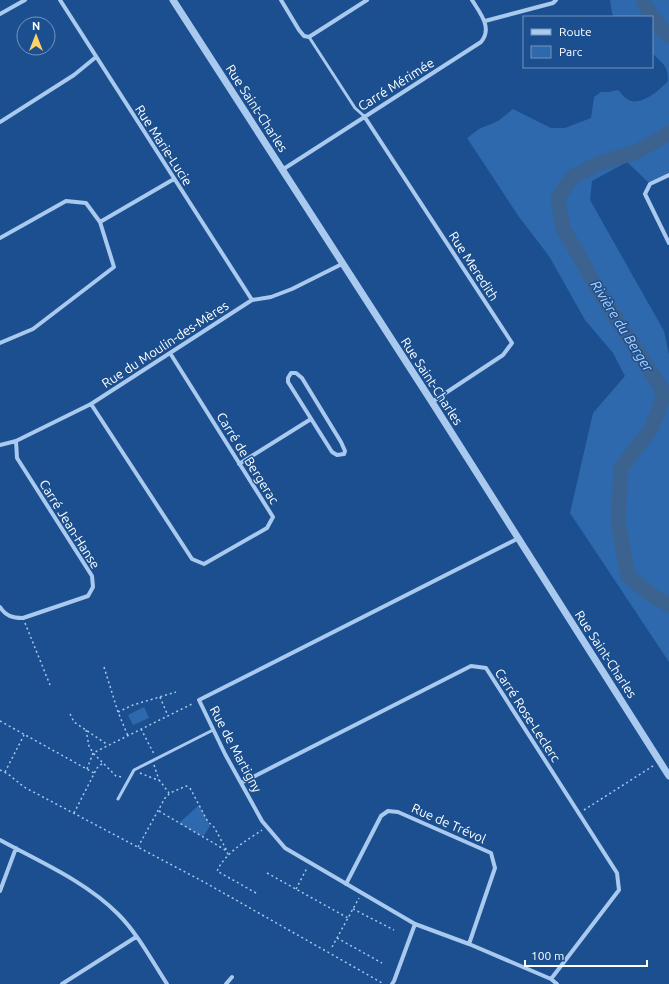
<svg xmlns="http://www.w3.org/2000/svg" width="669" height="984" font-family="Ubuntu,sans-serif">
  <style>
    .green { fill: #2e69ad }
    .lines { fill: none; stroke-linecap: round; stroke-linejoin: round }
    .river { stroke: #3c6290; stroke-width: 15 }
    .path { stroke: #a9c9ee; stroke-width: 1.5; stroke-dasharray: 2 3; stroke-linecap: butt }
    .service { stroke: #a9c9ee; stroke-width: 3 }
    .minor { stroke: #a9c9ee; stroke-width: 4 }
    .tertiary { stroke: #a9c9ee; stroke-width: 7 }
    .labels { text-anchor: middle; stroke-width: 3; stroke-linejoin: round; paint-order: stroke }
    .street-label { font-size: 13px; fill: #fff; stroke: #1b4f8f }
    .water-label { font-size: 14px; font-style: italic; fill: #b5d3f5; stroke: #1b4f8f }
  </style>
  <rect width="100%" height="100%" fill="#1b4f8f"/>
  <path class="green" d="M610,0H669V175L650,184L627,162L592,181L590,200L664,331L669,355V662L570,513L593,413L625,376L613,353L585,320L549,256L519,217L467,138L479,129L498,121L513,109L551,128H565L591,118L594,97L601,92H609L618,90C621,93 624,97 627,99C639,108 660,90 668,81C668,65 663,64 652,53V17H614L612,13Z
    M144,707L149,718L133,725L128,715Z
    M199,805L210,826L203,837L179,823Z"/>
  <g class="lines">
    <path class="river" d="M644,0V4L662,30L669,36
      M669,133L636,152L600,163L572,177L558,198L563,228L601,295L662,389V401L651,429L621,468L618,521L628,576L650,594L669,605"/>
    <path class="path" d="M25,623L50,685
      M104,667L118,712L128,736
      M160,697L168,716
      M118,712L133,705L176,692
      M70,714L74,722L108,745
      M0,721L94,773
      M141,729L154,754
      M86,730L89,746L93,753L116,776L123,777
      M154,765L159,780
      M87,769L93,753L194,703
      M0,770L8,774L24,787L204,882L384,984
      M5,772L24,735
      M140,773L160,781L169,793
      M584,810L653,766
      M159,811L227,851
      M74,813L97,768L103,763
      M138,847L165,798L170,793L186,786L190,788L208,822L214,827L227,851L228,855
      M267,873L348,918
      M296,889L307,868
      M256,893L217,871C226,852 246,841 262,830
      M353,909L394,930
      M337,938L382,963
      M332,947L359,898"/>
    <path class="service" d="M309,37L355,108L364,116
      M118,799L134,770L213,730"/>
    <path class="minor" d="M60,0L252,300
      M281,0L299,30L304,36L309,37L367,0
      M0,14L25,0
      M485,21L553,3L556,0
      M364,116L512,343L503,355L432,402
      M0,122L74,75L96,57
      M282,170L481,42C493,28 480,13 472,0
      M669,175L650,184L645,194L669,243
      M100,222L174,179
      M0,238L66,201L86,203L100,222L114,267L33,329L0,343
      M291,373H296L302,378L341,442L345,451L344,454L337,455L332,452L288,382V378Z
      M91,404L192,559L204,564L267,528L273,517L170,353
      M0,445L16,441L91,404L252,300L271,297L292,289L342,264
      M239,464L311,419
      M517,539L199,700L225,754L262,821L285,848L415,924L469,944L551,979L557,984
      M0,607C6,616 12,618 23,618L88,596L93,587L92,576L17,458L16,441
      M241,783L471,666L486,668L617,873L619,890L551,979
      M0,840C40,862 85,881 118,914C138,934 152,961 167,984
      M346,884L381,816L388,811L398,812L491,853L495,868L469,944
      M0,891L16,848
      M62,984L136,937
      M226,984L232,977
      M392,984L394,981L415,924"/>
    <path class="tertiary" d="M173,0L432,402L669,776"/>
  </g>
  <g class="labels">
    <g class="street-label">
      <text transform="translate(396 84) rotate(-32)" y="5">Carré Mérimée</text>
      <text transform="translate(257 108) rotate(57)" y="5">Rue Saint-Charles</text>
      <text transform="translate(164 145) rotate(57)" y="5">Rue Marie-Lucie</text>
      <text transform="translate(474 266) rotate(57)" y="5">Rue Meredith</text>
      <text transform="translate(165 344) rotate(-33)" y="5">Rue du Moulin-des-Mères</text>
      <text transform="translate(432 381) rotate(57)" y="5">Rue Saint-Charles</text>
      <text transform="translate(248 458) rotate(58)" y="5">Carré de Bergerac</text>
      <text transform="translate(70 524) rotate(58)" y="5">Carré Jean-Hanse</text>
      <text transform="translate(606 654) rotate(57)" y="5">Rue Saint-Charles</text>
      <text transform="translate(528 715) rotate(57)" y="5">Carré Rose-Leclerc</text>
      <text transform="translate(236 749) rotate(62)" y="5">Rue de Martigny</text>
      <text transform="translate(449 823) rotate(24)" y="5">Rue de Trévol</text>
    </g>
    <g class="water-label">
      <text transform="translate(622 326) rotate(58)" y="5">Rivière du Berger</text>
    </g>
  </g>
  <rect x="523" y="16" width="130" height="52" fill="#1b4f8f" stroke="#7695bc"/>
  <rect x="531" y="29" width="20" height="6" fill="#a9c9ee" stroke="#7695bc"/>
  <text x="559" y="36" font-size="12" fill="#ffffff">Route</text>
  <rect x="531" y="46" width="20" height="12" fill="#2e69ad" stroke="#7695bc"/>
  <text x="559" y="56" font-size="12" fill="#ffffff">Parc</text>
  <g transform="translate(36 36)"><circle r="19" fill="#1b4f8f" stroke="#7695bc"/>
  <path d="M0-3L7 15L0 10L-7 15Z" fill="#ffd166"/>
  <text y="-6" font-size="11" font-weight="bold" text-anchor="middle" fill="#ffffff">N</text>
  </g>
  <path d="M525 960v6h122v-6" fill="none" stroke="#ffffff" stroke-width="2"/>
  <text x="531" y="960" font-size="12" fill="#ffffff" stroke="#1b4f8f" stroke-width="3" paint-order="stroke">100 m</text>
</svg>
